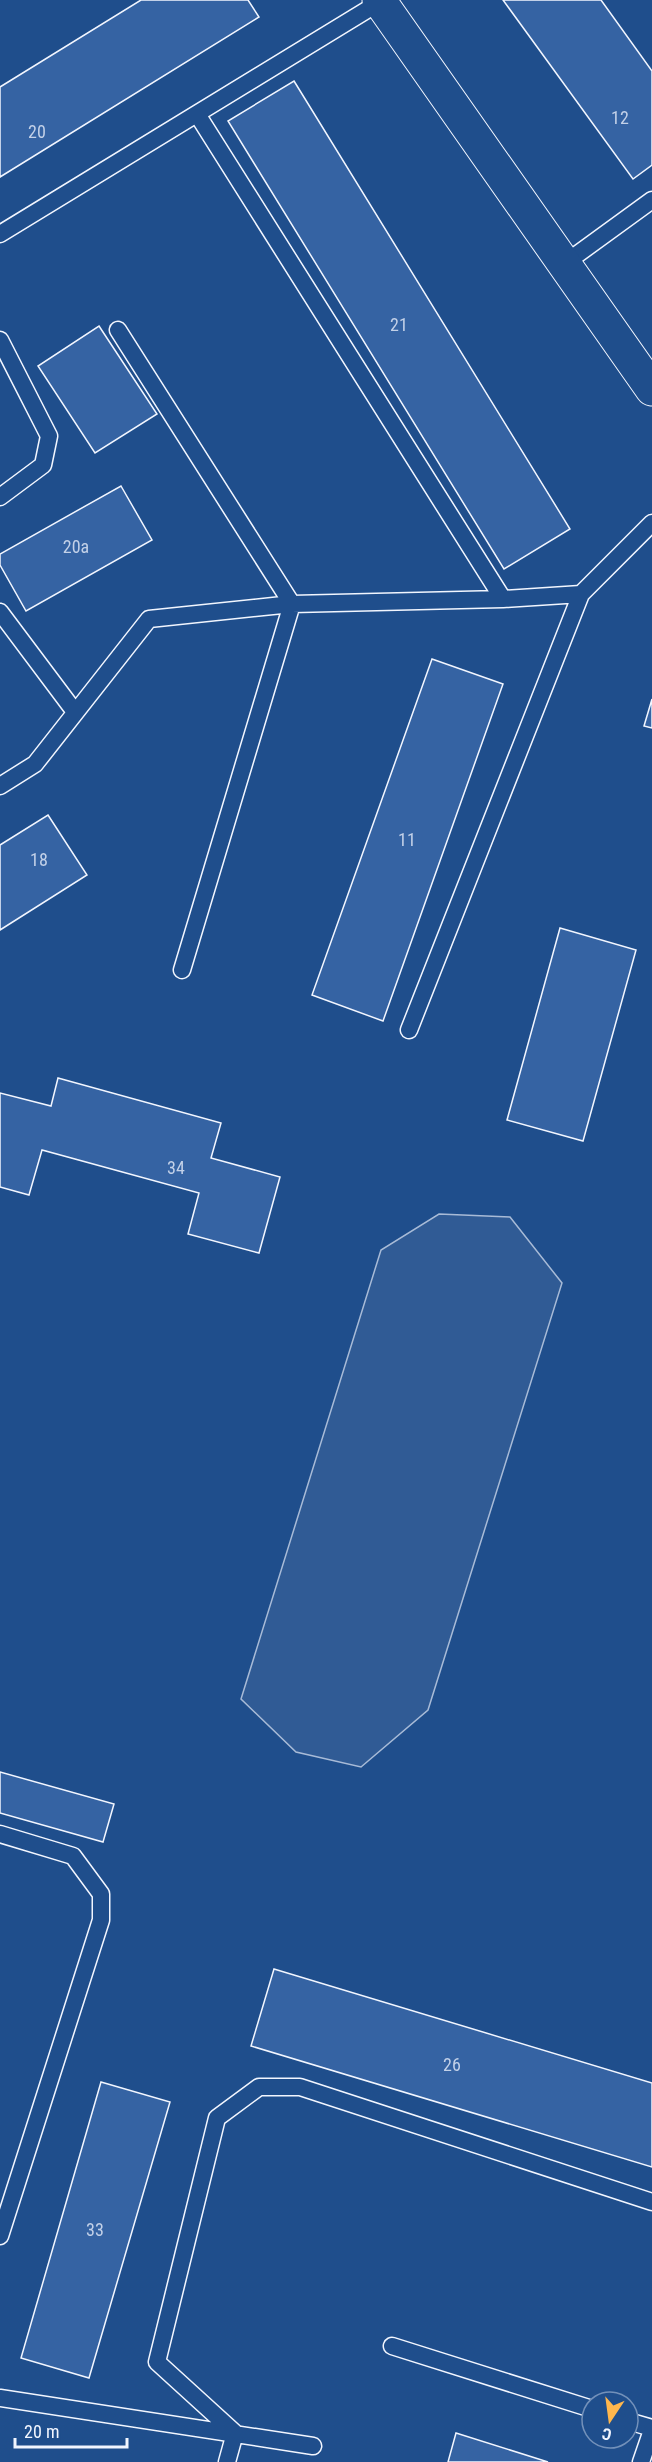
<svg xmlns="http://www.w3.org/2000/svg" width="652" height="2462" font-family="'Roboto Condensed',sans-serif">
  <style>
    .built { fill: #305b95; stroke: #a8bbd7; stroke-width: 1.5 }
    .building { fill: #3563a3; stroke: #f2f6ff; stroke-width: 1.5 }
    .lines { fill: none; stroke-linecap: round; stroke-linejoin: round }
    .service-casing { stroke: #f2f6ff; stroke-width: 19 }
    .minor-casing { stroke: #f2f6ff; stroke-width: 35 }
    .service { stroke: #1f4e8c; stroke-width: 16 }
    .minor { stroke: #1f4e8c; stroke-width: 33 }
    .labels { text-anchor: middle; stroke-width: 4.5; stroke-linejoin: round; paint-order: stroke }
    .number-label { font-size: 18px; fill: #c3d1e8 }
  </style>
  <rect width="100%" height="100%" fill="#1f4e8c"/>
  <path class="built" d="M439,1214L510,1217L562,1283L428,1710L361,1767L296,1752L241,1699L381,1250Z"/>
  <path class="building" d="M141,0H248L259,17L0,177V87Z
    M503,0H601L652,71V165L633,179Z
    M294,81L570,529L504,569L228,121Z
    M99,326L157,414L95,453L38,366Z
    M121,486L152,540L26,611L0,565V554Z
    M432,659L503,684L383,1021L312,995Z
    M652,699V728L644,726Z
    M48,815L87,875L0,930V845Z
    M560,928L636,950L583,1141L507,1120Z
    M58,1078L221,1123L211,1158L280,1177L259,1253L188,1234L199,1193L42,1150L29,1195L0,1187V1093L51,1106Z
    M0,1772L114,1804L103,1842L0,1813Z
    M274,1969L652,2083V2167L251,2046Z
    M101,2082L170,2102L89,2378L21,2358Z
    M456,2433L548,2462H448Z"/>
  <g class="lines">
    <defs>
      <path id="service" d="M197,114L503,599
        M0,234L380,2
        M564,264L652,200
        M118,330L292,604L182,970
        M0,340L49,436L43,465L0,497
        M0,612L75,712
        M0,786L35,764L149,619L292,604L503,599L581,594
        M409,1030L581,594L652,523
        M0,1834L73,1856L101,1894V1920L0,2236
        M392,2346L592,2409
        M0,2398L313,2446
        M628,2421L652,2428
        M227,2462L235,2433L157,2362L217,2118L259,2087H300L652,2202
        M641,2462L652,2430"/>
      <path id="minor" d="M379,0L652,389"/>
    </defs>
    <use href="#service" class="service-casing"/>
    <use href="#minor" class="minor-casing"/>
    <use href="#service" class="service"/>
    <use href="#minor" class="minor"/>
  </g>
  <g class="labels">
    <g class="number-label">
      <text x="620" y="124">12</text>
      <text x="37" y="138">20</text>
      <text x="399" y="331">21</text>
      <text x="76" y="553">20а</text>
      <text x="407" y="846">11</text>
      <text x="39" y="866">18</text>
      <text x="176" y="1174">34</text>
      <text x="452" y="2071">26</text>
      <text x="95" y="2236">33</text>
    </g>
  </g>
  <g transform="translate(610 2420) rotate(193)"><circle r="28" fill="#1f4e8c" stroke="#7391ba" stroke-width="1.5"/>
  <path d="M0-4.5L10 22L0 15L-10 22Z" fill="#ffb74d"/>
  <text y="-9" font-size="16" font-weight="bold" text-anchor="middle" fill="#f2f6ff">С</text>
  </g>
  <path d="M15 2438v9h112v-9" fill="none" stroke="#f2f6ff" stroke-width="3"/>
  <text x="24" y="2438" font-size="18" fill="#f2f6ff" stroke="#1f4e8c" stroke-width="4.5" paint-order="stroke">20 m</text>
</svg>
